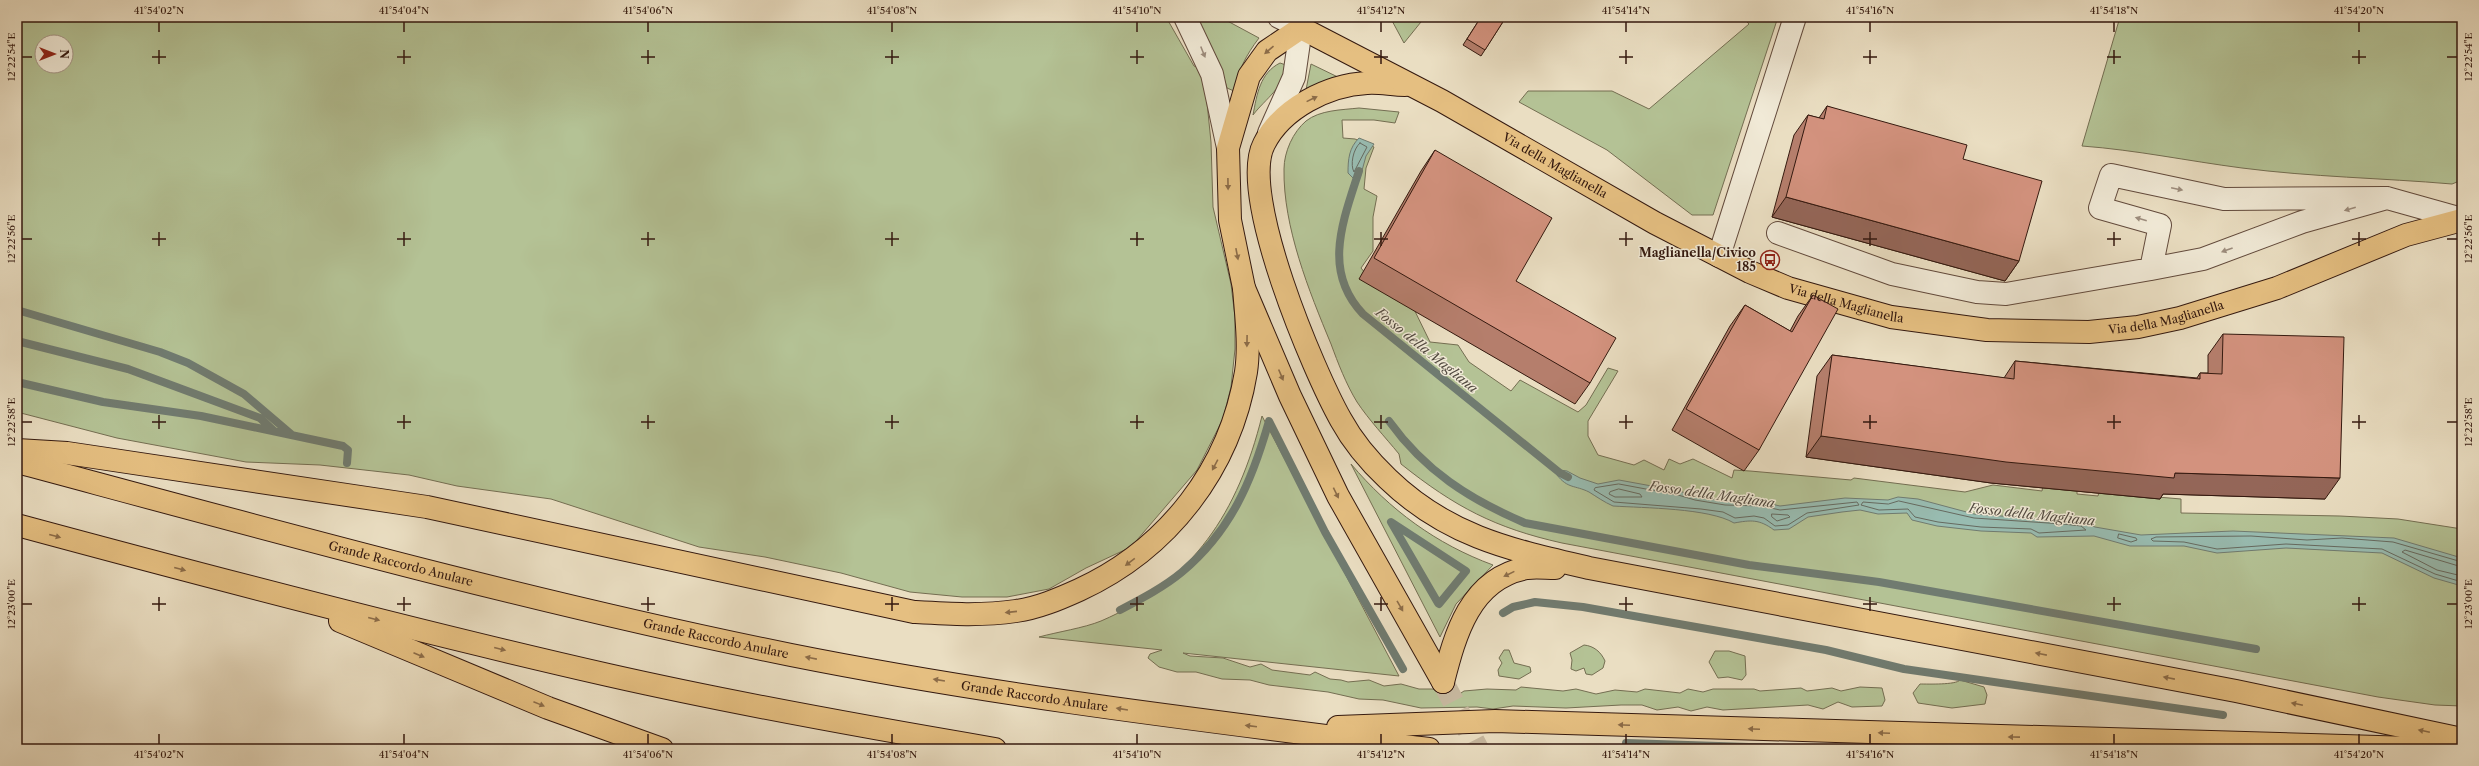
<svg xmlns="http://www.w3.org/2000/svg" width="2479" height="766" font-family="'Libre Caslon Text',serif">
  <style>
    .green { fill: #b4c295; stroke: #746e52; fill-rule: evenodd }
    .water { fill: #98bcb1; stroke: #707b70 }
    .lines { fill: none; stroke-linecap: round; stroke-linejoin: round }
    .shore { stroke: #666a60; stroke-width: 1 }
    .stream { stroke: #707b70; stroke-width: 8 }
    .major-tunnel { stroke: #c6b79e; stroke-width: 22; stroke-dasharray: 22 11; stroke-linecap: butt }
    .minor-casing { stroke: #624a3c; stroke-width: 24 }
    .major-casing { stroke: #34190f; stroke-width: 24 }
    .highway-casing { stroke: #34190f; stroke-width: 24 }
    .minor { stroke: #f1ead7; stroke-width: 22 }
    .major { stroke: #e5bf81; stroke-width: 22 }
    .highway { stroke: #e5bf81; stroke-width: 22 }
    .wall { fill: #b57e6c; stroke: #34190f }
    .shaded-wall { fill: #946658; stroke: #34190f }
    .building { fill: #d3927e; stroke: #34190f }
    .oneway { fill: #8c6c48 }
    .oneway2 { fill: #9c8c7d }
    .ticks { fill: none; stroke: #34190f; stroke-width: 1.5 }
    .labels { text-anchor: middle; stroke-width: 3; stroke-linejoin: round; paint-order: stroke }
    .street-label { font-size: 12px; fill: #34190f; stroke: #f1ead7 }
    .poi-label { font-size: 12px; font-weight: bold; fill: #34190f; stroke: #f1ead7; text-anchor: end }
    .water-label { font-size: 13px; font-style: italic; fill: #524a40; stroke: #f1ead7 }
    .neatline { fill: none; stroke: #34190f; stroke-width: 1.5 }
    .ticks-label { font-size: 10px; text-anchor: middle; fill: #34190f }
  </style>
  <rect width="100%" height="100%" fill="#eadec2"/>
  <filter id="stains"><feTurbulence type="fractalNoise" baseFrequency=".005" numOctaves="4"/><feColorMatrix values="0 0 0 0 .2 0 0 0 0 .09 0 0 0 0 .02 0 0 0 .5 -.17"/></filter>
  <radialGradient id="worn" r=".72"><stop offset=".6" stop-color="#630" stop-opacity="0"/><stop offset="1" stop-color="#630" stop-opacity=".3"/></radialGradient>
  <path class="green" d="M17,17H1166L1194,66L1199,68L1205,83L1211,142L1213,207L1231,284L1235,317V349L1231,387L1223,419L1197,470L1131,547L1086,568L1049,589L1007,597H962L910,592L841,573L765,557L699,547L551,499L457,486L409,475L320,465L246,462L117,438L17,412ZM42,42H66V66H42Z
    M1197,17H1220L1259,38C1246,55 1238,71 1234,91L1227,88L1220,65Z
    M1390,17H1425L1404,43Z
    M1742,17H1778L1713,215H1692L1607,150L1519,102L1528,91H1612L1649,109L1749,24Z
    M2120,17H2462V180L2452,184C2382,178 2311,177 2242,168C2188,161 2136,150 2082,146Z
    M1280,63L1286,65C1284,88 1266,98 1253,115C1257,94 1260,73 1280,63Z
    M1311,64L1344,80L1306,90Z
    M1359,108L1399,112L1395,123L1374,120H1342L1343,138L1355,139L1374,147L1366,168L1364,189L1377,196L1373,217V251L1361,268L1366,274L1409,299L1430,342L1458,345L1469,362L1511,391L1520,380L1578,412L1586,405L1608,368L1618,371L1588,421V436L1598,455L1634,465L1644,460L1664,470L1669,459L1680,464L1693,459L1732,478L1734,470L1750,471L1851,480L1854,478L1965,492L1993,485L2042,491L2043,485L2077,489V494L2098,496L2099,492L2181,499V513L2340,516L2398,519L2462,529V706L2435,705L2378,697L1562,543C1495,528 1455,507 1401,464L1399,454C1385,437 1369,420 1357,402C1346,384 1338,363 1331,344C1309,291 1283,227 1284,169C1284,152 1293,132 1306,121C1320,110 1341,110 1359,108Z
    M1262,416L1399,676L1183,653L1190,656L1223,658L1250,667L1261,664L1272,670L1310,675L1315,672L1330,679L1341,680L1348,682L1369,680L1384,686L1401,684L1419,689H1435L1445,694L1458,695L1464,691L1487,689L1516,690L1521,687L1563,691L1576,689L1596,694L1615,690L1637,692L1645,689L1680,693L1688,689L1703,692L1713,689H1754L1760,691L1801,688L1807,691L1832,688L1841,691L1860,687L1882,688L1885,700L1882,706L1852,707L1838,702L1823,709L1808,705L1723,710L1707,707L1691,711L1678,707L1657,710L1642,705H1621L1566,708L1513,706L1493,709L1477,707L1421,708L1383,700L1359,699L1328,692L1269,685L1250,680L1222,679L1196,672H1177L1159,667L1148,658L1150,654L1162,650L1039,637C1057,632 1084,628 1101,621C1194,581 1238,512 1262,416Z
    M1351,464C1390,510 1436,544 1493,565L1456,604L1440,637Z
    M1584,645C1594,646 1601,652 1605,661L1603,668L1592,675L1586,674L1584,668L1576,671L1571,669L1572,660L1570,653Z
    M1504,650H1509L1514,663L1530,667L1531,672L1519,679L1499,676L1498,670L1502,663L1499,658Z
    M1715,651H1729L1745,656L1746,675L1742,680L1728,677L1718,678L1709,662Z
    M1960,680L1984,687L1987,695L1985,704L1952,708L1918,703L1913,693L1920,684C1928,684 1956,685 1960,680Z"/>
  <path class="water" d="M1359,138L1374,144L1366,156L1360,178L1357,182L1348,173C1348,159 1349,148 1359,138Z
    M1560,470L1567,471L1580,478L1598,484L1619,480L1679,491L1695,496L1725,501L1763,502L1780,506L1845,498L1888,500L1898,497L1918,499L1974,514L2082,522L2095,527L2141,535L2233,531L2394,538L2462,558V586L2434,578L2382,553L2286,548L2217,553L2184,546H2130L2094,536L2037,537L2031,533L1981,531L1937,526L1912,520L1907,513L1878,514L1860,510L1842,512L1808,517L1789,529L1774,530C1759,519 1751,520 1734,523C1709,508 1644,508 1613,506C1604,502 1597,497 1589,492C1575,485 1568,489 1557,475Z"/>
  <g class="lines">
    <path class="shore" d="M1360,143L1367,147L1354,172C1350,165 1353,149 1360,143Z
      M1619,484L1678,495L1695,500L1725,505L1762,506L1780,510L1857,502L1859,505L1807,513L1788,525L1775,526L1764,518L1754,516L1735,518L1723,512L1701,509L1614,502L1594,490L1595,488Z
      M1619,489L1640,494L1642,497H1615L1609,494L1610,492Z
      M1899,501L1974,518L2063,524L2081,526L2086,530L2039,533L2031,529L1981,527L1938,522L1915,517L1908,509L1879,510L1861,505L1863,502L1888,504Z
      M1772,514L1788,515L1790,517L1777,521L1772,517Z
      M2119,534L2136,538L2137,540L2131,542L2118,538Z
      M2462,562L2393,542L2342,538L2307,540L2251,536L2156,537L2151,539L2153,541L2184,542L2217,549L2286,544L2382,549L2435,574L2462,582
      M2462,567L2405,550L2402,552L2437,570L2462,576"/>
    <path class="stream" d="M1359,171C1343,221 1322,271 1363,314L1560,473L1568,477
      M17,310L160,352L188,363L244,394L291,434
      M17,341L128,369L260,418L274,431
      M17,382L103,402L201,416L343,446L348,450L347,463
      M1389,421C1425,471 1469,499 1525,523L1749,565L1879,582L2256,649
      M1438,603L1391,522L1466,571L1439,604
      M1120,610C1141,599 1164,587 1182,572C1231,531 1252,481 1269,421L1325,532L1403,669
      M1503,613L1513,607L1535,602L1583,607L1826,650L1904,669L2223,715
      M1626,743L1812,749"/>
    <path class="major-tunnel" d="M1443,682L1478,749"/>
    <defs>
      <path id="minor" d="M1185,17L1212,74L1228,148
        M1269,133L1294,77L1301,28L1279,17
        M2387,198L2302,222L2203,259L2151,269L2160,225L2100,208L2111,175L2224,199L2387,198L2462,219
        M1778,233L1892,274L1977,292L2006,294L2151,269
        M1719,256L1795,17"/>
      <g id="major">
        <path d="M1405,85C1392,85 1380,82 1367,83C1328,85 1282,108 1264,144C1238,194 1314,372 1341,420C1353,442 1370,462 1388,479C1448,537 1512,550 1589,568L2236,691L2462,739"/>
        <path id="s1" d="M1443,682L1338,496L1290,396L1244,288L1230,220L1228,148L1249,76L1267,51L1301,28L1442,101L1655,223L1750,272L1788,288L1891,317L1987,330L2089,332L2138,327L2180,318L2277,288L2406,235L2462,220"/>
        <path d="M1443,682C1455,635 1470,578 1527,568C1536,567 1546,568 1555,568"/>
      </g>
      <g id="highway">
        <path d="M17,450L67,453L427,507L914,612C949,614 982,616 1016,611C1038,608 1059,599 1079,590C1168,549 1230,469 1246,372C1250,345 1246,315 1244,288"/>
        <path id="s2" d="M17,462C274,531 530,602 791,655C1001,697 1216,722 1429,749"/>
        <path d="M17,525C213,578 410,630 608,675C736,704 865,727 995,749"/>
        <path d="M340,621L548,708L662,749"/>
        <path d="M1338,727L1495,721L2445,749"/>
      </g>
    </defs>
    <use href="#minor" class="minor-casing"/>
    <use href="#major" class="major-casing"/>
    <use href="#highway" class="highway-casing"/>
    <use href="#minor" class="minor"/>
    <use href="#major" class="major"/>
    <use href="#highway" class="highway"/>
  </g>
  <path class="wall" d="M1481,17H1506L1481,56L1463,45Z
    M1827,106L1963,159L2019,261L2005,281L1772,217L1794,135L1808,115L1819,118Z
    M1435,150L1516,281L1590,383L1575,404L1359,279L1421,171Z
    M1813,295L1759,450L1744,471L1672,430L1730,326L1745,305L1790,331L1798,316Z
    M2223,334L2325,499L2163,494L2160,499L1991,483L1806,457L1817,376L1832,355L2004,378L2015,361L2197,378L2200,373H2208V355Z"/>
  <path class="shaded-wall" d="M1908,17H1916L1914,19Z
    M1786,197L2019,261L2005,281L1772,217Z
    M1821,436L2175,473L2340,478L2325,499L2163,494L2160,499L1991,483L1806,457Z"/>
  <path class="building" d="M1481,17H1506L1485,50L1467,39Z
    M1827,106L1967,145L1963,159L2042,181L2019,261L1786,197L1808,115L1824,119Z
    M1435,150L1552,218L1516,281L1616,338L1590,383L1374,258Z
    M1813,295L1838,309L1759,450L1686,409L1745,305L1792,332Z
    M2223,334L2344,337L2340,478L2175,473L2174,478L2006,462L1821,436L1832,355L2014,379L2015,361L2200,379V373L2222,374Z"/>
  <defs><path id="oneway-solid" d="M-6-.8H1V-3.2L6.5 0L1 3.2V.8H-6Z"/></defs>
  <g class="oneway">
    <use href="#oneway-solid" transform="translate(1269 50) rotate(139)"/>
    <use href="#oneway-solid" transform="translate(1312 99) rotate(-26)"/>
    <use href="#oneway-solid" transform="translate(1228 184) rotate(89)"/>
    <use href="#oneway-solid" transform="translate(1237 254) rotate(79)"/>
    <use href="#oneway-solid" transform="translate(1247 341) rotate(91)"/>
    <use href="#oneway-solid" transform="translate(1281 375) rotate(67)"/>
    <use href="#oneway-solid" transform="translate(1215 465) rotate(118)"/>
    <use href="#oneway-solid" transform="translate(1336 493) rotate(64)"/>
    <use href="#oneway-solid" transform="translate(55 536) rotate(15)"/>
    <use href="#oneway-solid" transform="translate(1130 562) rotate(143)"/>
    <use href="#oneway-solid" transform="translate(180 569) rotate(15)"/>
    <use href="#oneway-solid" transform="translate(1509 574) rotate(154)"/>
    <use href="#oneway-solid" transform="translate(1400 606) rotate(60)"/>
    <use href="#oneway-solid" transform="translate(1011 612) rotate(174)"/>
    <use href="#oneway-solid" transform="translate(374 619) rotate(14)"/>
    <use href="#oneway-solid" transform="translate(500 649) rotate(14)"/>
    <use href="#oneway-solid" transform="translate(2041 654) rotate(-169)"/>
    <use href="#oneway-solid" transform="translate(419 655) rotate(23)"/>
    <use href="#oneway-solid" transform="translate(811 658) rotate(-169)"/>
    <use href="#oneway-solid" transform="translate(2169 678) rotate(-169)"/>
    <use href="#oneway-solid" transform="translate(939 680) rotate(-171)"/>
    <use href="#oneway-solid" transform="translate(539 704) rotate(22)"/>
    <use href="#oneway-solid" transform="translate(2297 704) rotate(-168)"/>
    <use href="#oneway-solid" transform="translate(1122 709) rotate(-171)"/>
    <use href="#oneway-solid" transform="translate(1624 725) rotate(-178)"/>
    <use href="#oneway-solid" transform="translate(1251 726) rotate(-173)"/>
    <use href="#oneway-solid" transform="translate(1754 729) rotate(-178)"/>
    <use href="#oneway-solid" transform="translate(2424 731) rotate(-168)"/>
    <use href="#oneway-solid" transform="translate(1884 733) rotate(-178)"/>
    <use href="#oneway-solid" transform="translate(2014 737) rotate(-179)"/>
  </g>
  <g class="oneway2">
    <use href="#oneway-solid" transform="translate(1203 52) rotate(68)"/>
    <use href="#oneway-solid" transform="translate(2177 189) rotate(12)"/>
    <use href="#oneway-solid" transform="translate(2350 209) rotate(164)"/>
    <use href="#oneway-solid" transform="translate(2141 219) rotate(-164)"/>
    <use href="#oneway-solid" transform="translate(2227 250) rotate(160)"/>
  </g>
  <path class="ticks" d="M159,22V32M404,22V32M648,22V32M892,22V32M1137,22V32M1381,22V32M1626,22V32M1870,22V32M2114,22V32M2359,22V32M159,50V64M404,50V64M648,50V64M892,50V64M1137,50V64M1381,50V64M1626,50V64M1870,50V64M2114,50V64M2359,50V64M22,57H32M152,57H166M397,57H411M641,57H655M885,57H899M1130,57H1144M1374,57H1388M1619,57H1633M1863,57H1877M2107,57H2121M2352,57H2366M2447,57H2457M159,232V246M404,232V246M648,232V246M892,232V246M1137,232V246M1381,232V246M1626,232V246M1870,232V246M2114,232V246M2359,232V246M22,239H32M152,239H166M397,239H411M641,239H655M885,239H899M1130,239H1144M1374,239H1388M1619,239H1633M1863,239H1877M2107,239H2121M2352,239H2366M2447,239H2457M159,415V429M404,415V429M648,415V429M892,415V429M1137,415V429M1381,415V429M1626,415V429M1870,415V429M2114,415V429M2359,415V429M22,422H32M152,422H166M397,422H411M641,422H655M885,422H899M1130,422H1144M1374,422H1388M1619,422H1633M1863,422H1877M2107,422H2121M2352,422H2366M2447,422H2457M159,597V611M404,597V611M648,597V611M892,597V611M1137,597V611M1381,597V611M1626,597V611M1870,597V611M2114,597V611M2359,597V611M22,604H32M152,604H166M397,604H411M641,604H655M885,604H899M1130,604H1144M1374,604H1388M1619,604H1633M1863,604H1877M2107,604H2121M2352,604H2366M2447,604H2457M159,734V744M404,734V744M648,734V744M892,734V744M1137,734V744M1381,734V744M1626,734V744M1870,734V744M2114,734V744M2359,734V744"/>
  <defs>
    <symbol id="bus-ring" viewBox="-11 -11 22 22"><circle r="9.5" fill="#f1ead7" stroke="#8f2418" stroke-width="1.5"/><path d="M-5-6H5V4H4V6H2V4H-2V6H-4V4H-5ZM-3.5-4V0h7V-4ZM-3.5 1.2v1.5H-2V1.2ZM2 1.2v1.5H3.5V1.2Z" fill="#8f2418"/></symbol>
  </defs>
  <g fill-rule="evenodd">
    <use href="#bus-ring" x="1759" y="249" width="22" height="22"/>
  </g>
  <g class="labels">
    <g class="street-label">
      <text dy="4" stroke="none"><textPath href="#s1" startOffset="1019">Via della Maglianella</textPath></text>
      <text dy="4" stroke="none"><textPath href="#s1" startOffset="1343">Via della Maglianella</textPath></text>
      <text dy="4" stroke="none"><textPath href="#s1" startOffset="1667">Via della Maglianella</textPath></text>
      <text dy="4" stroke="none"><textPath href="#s2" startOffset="397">Grande Raccordo Anulare</textPath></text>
      <text dy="4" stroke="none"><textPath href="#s2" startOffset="721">Grande Raccordo Anulare</textPath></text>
      <text dy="4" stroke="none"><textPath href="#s2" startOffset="1045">Grande Raccordo Anulare</textPath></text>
    </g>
    <g class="poi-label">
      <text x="1756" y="257">Maglianella/Civico<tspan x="1756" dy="14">185</tspan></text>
    </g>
    <g class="water-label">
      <text transform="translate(1427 350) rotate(39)" y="5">Fosso della Magliana</text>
      <text transform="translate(1712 494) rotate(8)" y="5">Fosso della Magliana</text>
      <text transform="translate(2032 514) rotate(6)" y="5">Fosso della Magliana</text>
    </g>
  </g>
  <rect width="2479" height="766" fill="none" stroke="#eadec2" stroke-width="44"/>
  <g transform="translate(54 54) rotate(90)"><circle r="19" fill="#f1ead7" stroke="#a59687"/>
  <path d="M0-3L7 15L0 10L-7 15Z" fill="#8f2418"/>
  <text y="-6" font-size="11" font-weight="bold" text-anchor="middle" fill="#34190f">N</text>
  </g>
  <rect x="22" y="22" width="2435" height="722" class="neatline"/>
  <g class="ticks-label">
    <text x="159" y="14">41°54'02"N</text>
    <text x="404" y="14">41°54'04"N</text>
    <text x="648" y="14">41°54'06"N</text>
    <text x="892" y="14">41°54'08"N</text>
    <text x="1137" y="14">41°54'10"N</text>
    <text x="1381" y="14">41°54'12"N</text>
    <text x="1626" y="14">41°54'14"N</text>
    <text x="1870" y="14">41°54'16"N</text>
    <text x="2114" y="14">41°54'18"N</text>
    <text x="2359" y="14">41°54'20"N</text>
    <text transform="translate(2468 57) rotate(-90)" y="4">12°22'54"E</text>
    <text transform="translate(11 57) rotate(-90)" y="4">12°22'54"E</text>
    <text transform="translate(2468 239) rotate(-90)" y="4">12°22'56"E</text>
    <text transform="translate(11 239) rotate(-90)" y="4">12°22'56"E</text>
    <text transform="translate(2468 422) rotate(-90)" y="4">12°22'58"E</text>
    <text transform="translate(11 422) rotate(-90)" y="4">12°22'58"E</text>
    <text transform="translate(2468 604) rotate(-90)" y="4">12°23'00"E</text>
    <text transform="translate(11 604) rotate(-90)" y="4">12°23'00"E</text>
    <text x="159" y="758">41°54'02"N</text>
    <text x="404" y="758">41°54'04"N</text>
    <text x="648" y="758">41°54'06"N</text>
    <text x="892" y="758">41°54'08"N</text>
    <text x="1137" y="758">41°54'10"N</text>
    <text x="1381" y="758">41°54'12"N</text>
    <text x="1626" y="758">41°54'14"N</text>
    <text x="1870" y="758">41°54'16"N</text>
    <text x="2114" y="758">41°54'18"N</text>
    <text x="2359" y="758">41°54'20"N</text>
  </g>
  <rect width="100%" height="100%" filter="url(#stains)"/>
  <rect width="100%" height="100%" fill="url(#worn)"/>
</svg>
